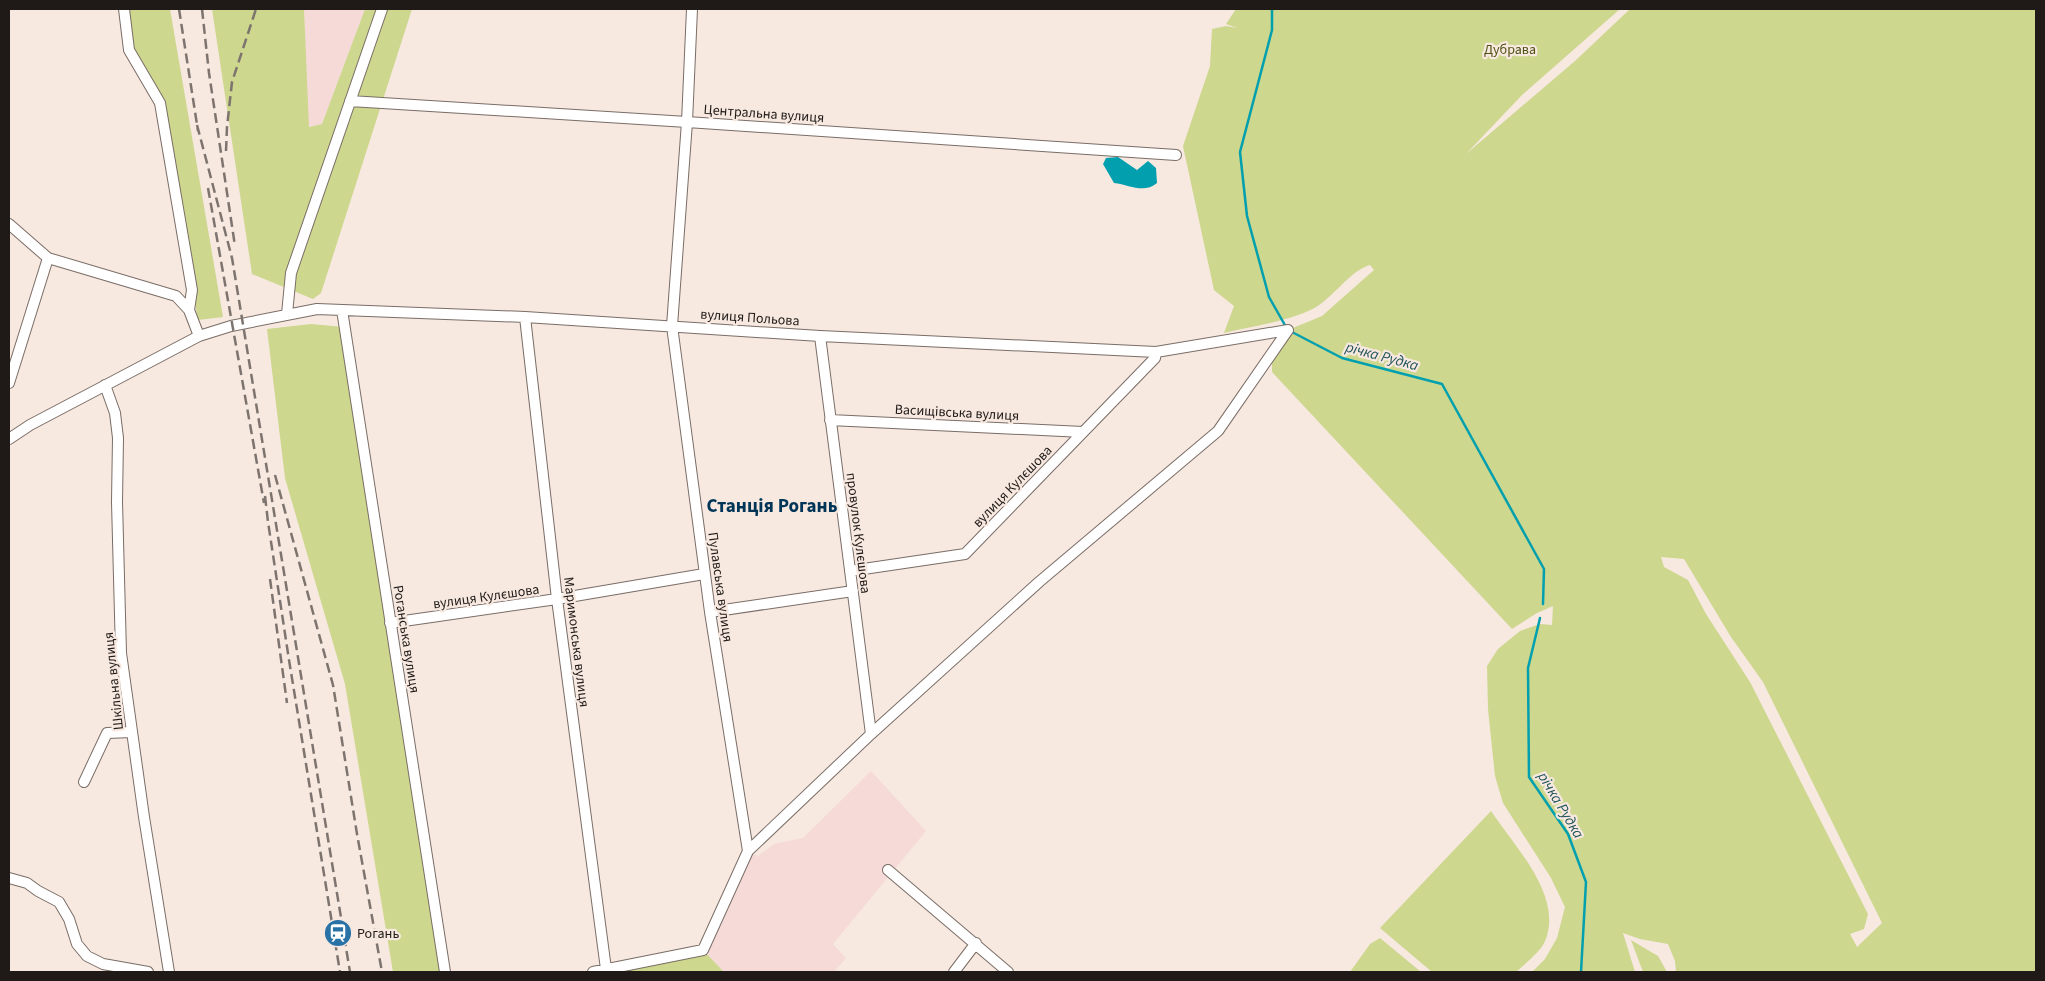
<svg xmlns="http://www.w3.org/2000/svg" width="2045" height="981" font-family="'Source Sans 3',sans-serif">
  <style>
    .industrial { fill: #f5dad8 }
    .green { fill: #cdd78d; fill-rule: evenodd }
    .water { fill: #02a0af }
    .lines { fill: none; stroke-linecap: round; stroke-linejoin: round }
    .stream { stroke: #02a0af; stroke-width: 2.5 }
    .minor-casing { stroke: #7a6d66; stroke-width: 12 }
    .minor { stroke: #fff; stroke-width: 10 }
    .rail { stroke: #7e746f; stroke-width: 2.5; stroke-dasharray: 10 5; stroke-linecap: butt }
    .labels { text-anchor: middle; stroke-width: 4.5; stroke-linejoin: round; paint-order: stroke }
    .park-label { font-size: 14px; fill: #4e5314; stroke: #f7e8e0 }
    .street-label { font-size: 14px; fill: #1f1a17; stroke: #f7e8e0 }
    .poi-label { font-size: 14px; fill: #1f1a17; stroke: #f7e8e0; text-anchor: start }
    .water-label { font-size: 15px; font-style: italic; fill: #20545b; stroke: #f7e8e0 }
    .district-label { font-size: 19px; font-weight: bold; fill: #003558; stroke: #f7e8e0 }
  </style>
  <rect width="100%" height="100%" fill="#f7e8e0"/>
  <path class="industrial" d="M304,9H365L322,124L308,127Z
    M871,771L926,831L833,944L846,958L834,972H724L703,950L748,851L758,856L774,844L803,838Z"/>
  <path class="green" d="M124,9H170L223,317L198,320L160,103L129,50Z
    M212,9H304L309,127L322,124L365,9H412L321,293L313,299L252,274Z
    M1236,9H1620L1522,95L1466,154L1575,61L1630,9H2036V972H1676L1675,961L1668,944L1640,939L1623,933L1635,972H1532L1545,959L1557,938L1565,907L1551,878L1503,803L1495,776L1488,709L1487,666L1498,649L1520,631L1540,624L1552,625L1553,606L1537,613L1512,629L1272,372V353L1288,330L1322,316L1374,270L1370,265C1350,271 1337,293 1319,305C1298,320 1251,326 1224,333L1234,306L1214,290L1183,146L1210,66L1212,29L1226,26L1237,28L1226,24ZM1661,557L1684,559L1731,637L1763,682L1882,923L1857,947L1850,934L1864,929L1868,914L1750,682L1706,614L1688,580L1664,567Z
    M311,324L344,327L445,972H393L345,684L285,478L267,329Z
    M1491,811C1514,846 1564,896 1545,941C1542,950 1524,965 1516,972H1432L1380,928Z
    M1380,938L1421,972H1350L1370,944Z
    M1631,940L1658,956L1667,972H1643Z
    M703,950L724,972H593Z"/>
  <path class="water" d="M1118,157L1137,170L1148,161L1156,168L1157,183C1144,194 1130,185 1114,183L1103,164L1106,158Z"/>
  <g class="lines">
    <path class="stream" d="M1272,9V30L1240,152L1247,216L1269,297L1286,327
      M1290,331L1342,358L1442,384L1544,569L1543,604
      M1540,618L1528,668L1529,777L1568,834L1586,882L1581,972"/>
    <defs>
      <path id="minor" d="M124,9L129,50L160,103L192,290L189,310
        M692,9L687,122L672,326L710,612L748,851
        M350,101L687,122L1176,155
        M9,224L48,258L9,383
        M48,258L176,296L189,310L199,336
        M342,310L445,972
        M287,314L291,273L382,9
        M525,317L557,599L606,969
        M820,336L871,734
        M105,385L115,413L118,438L117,502L121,653L144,817L169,972
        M830,420L1083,432
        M9,439L30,425L199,336L231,326L317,309L525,317L820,336L1156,352L1288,330
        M850,571L965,554L1155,358L1156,352
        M710,612L853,591
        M390,623L557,599L704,574
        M84,782L107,733L132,732
        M888,870L1008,972
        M9,878L27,883L38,891L59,902L69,919L77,944L87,956L103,964L148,972
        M593,972L703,950L748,851L871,734L1039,582L1218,431L1288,330
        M954,972L976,943"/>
    </defs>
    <use href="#minor" class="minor-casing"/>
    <use href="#minor" class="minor"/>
    <path class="rail" d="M179,9L198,131
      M202,9L209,73L235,246
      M197,125L232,258L350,972
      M226,151L227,127L232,82L256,9
      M208,188L264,503
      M275,475L333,685L357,834L382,972
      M265,496L268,522L289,660L340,972
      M270,579L287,703"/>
  </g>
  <defs>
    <symbol id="station-disc" viewBox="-11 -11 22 22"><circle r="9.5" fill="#2972a6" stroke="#f7e8e0"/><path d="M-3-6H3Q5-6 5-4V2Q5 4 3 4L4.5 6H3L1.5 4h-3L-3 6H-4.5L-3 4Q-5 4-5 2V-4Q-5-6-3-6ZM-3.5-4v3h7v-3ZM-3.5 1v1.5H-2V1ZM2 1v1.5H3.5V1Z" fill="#fff"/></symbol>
  </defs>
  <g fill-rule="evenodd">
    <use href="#station-disc" x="322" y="917" width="32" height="32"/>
  </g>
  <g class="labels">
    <g class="park-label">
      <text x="1510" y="54">Дубрава</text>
    </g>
    <g class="street-label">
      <text transform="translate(764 113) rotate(4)" y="5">Центральна вулиця</text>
      <text transform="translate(750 317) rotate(4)" y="5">вулиця Польова</text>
      <text transform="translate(957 412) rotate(3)" y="5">Васищівська вулиця</text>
      <text transform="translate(1012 486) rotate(-46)" y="5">вулиця Кулєшова</text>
      <text transform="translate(859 533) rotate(83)" y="5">провулок Кулєшова</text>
      <text transform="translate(721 587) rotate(82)" y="5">Пулавська вулиця</text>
      <text transform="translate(486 596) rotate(-8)" y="5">вулиця Кулєшова</text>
      <text transform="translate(407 639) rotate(81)" y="5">Роганська вулиця</text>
      <text transform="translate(577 642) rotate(83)" y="5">Маримонська вулиця</text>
      <text transform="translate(113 681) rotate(-96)" y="5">Шкільна вулиця</text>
    </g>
    <g class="poi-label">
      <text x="357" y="938">Рогань</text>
    </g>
    <g class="water-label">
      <text transform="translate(1382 356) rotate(15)" y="5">річка Рудка</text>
      <text transform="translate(1561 805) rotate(59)" y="5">річка Рудка</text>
    </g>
    <g class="district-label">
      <text x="772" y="512">Станція Рогань</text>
    </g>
  </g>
  <rect width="2045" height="981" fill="none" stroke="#1f1a17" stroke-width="20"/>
</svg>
